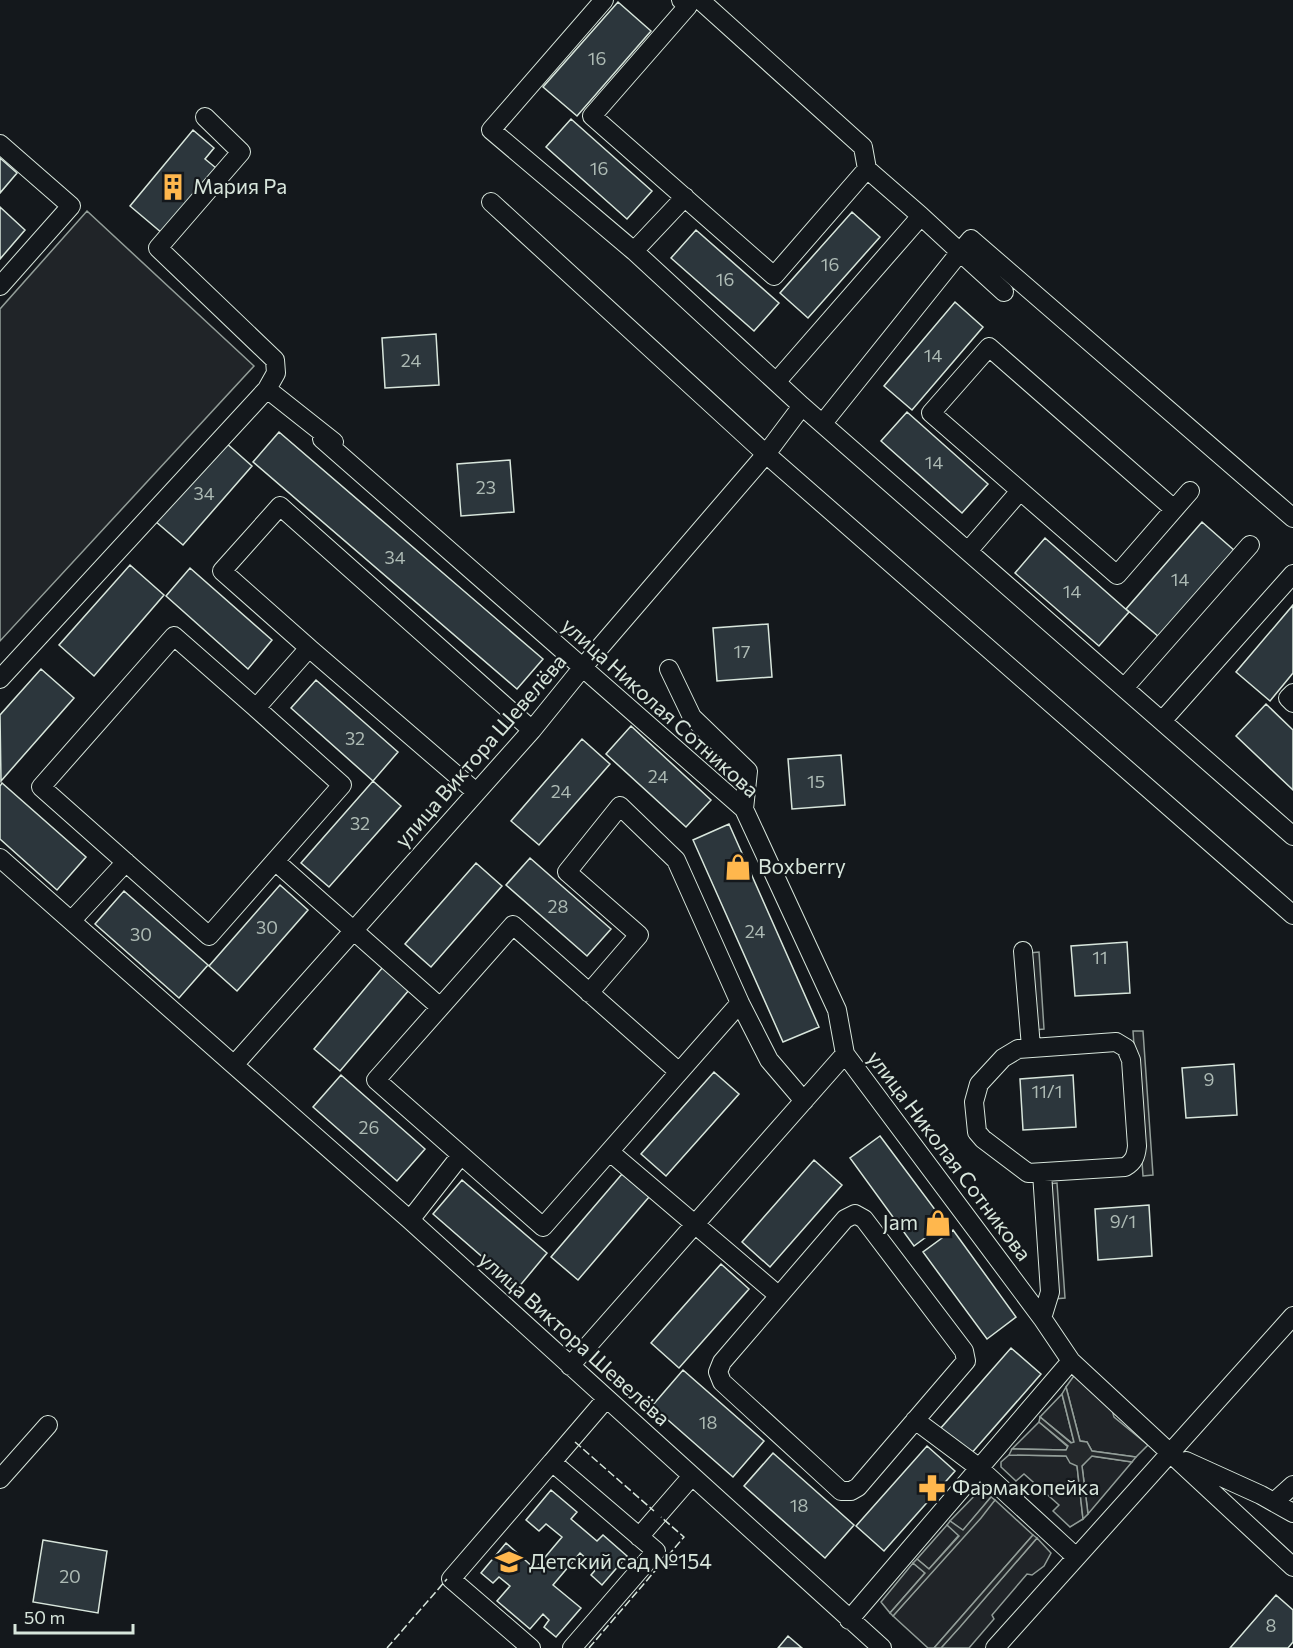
<svg xmlns="http://www.w3.org/2000/svg" width="1293" height="1648" font-family="Commissioner,sans-serif">
  <style>
    .green { fill: #202428; stroke: #939e99; stroke-width: 1.5 }
    .parking { fill: #24282b; stroke: #939e99; stroke-width: 1.5 }
    .building { fill: #2c363c; stroke: #d8e6dc; stroke-width: 1.5 }
    .lines { fill: none; stroke-linecap: round; stroke-linejoin: round }
    .minor-casing { stroke: #d8e6dc; stroke-width: 20 }
    .minor { stroke: #14181c; stroke-width: 18 }
    .fence { stroke: #d8e6dc; stroke-width: 1.5; stroke-dasharray: 8 3; stroke-linecap: butt }
    .labels { text-anchor: middle; stroke-width: 4.5; stroke-linejoin: round; paint-order: stroke }
    .number-label { font-size: 18px; fill: #adbab4 }
    .poi-label { font-size: 21px; fill: #d8e6dc; stroke: #14181c; text-anchor: start }
    .street-label { font-size: 21px; fill: #d8e6dc; stroke: #14181c }
  </style>
  <rect width="100%" height="100%" fill="#14181c"/>
  <path class="green" d="M87,211L254,366L0,641V309Z
    M1078,1370L1111,1406L1114,1417L1148,1445L1136,1457L1092,1451L1087,1442L1080,1441L1066,1387Z
    M1062,1394L1074,1442L1072,1443L1040,1417Z
    M1039,1422L1068,1447L1066,1450L1012,1449Z
    M1009,1455L1066,1456L1077,1465L1083,1519L1070,1527L1053,1511L1059,1505L1024,1474L1016,1481L1001,1467V1462Z
    M1091,1456L1132,1462L1088,1514L1082,1466Z
    M982,1488L991,1497L963,1531L950,1521Z
    M995,1500L1033,1535L934,1648H928L893,1616Z
    M947,1525L959,1535L929,1569L917,1559Z
    M1037,1538L1051,1553L1044,1566L1032,1575L1027,1574L992,1615L994,1619L969,1648H941Z
    M913,1563L925,1573L890,1613L881,1602Z"/>
  <path class="parking" d="M1039,952L1044,1029L1034,1030L1029,953Z
    M1133,1031H1143L1153,1175L1143,1176Z
    M1057,1183L1065,1298L1054,1299L1047,1184Z
    M1066,1387L1080,1441L1087,1442L1092,1451L1136,1457L1132,1462L1092,1456L1082,1466L1088,1514L1083,1519L1077,1466L1070,1463L1066,1456L1009,1455L1012,1449L1066,1450L1068,1446L1039,1422L1040,1417L1071,1443L1074,1442L1062,1394Z
    M991,1497L995,1500L981,1518L893,1616L890,1613L925,1573L913,1563L917,1559L929,1569L959,1536L947,1525L950,1521L963,1530Z
    M1033,1535L1037,1538L960,1627L941,1648H934Z"/>
  <path class="building" d="M618,2L651,31L577,116L543,87Z
    M571,119L652,191L627,219L546,147Z
    M193,130L214,148L205,159L216,168L162,233L130,206Z
    M0,158L17,173L0,193Z
    M0,207L25,230L0,259Z
    M852,212L880,237L808,318L780,293Z
    M696,230L779,303L754,331L671,258Z
    M955,302L983,327L912,410L884,386Z
    M436,334L439,385L385,388L382,338Z
    M907,412L988,484L962,513L881,441Z
    M279,432L543,659L517,689L253,462Z
    M225,442L252,466L183,545L155,521Z
    M510,460L514,512L461,516L457,464Z
    M1202,522L1235,551L1159,637L1126,609Z
    M1045,538L1129,612L1099,646L1015,573Z
    M130,565L164,595L94,676L59,645Z
    M190,568L272,640L248,669L166,596Z
    M1293,605V673L1270,701L1236,672Z
    M768,624L772,677L717,681L713,628Z
    M41,669L74,698L1,781L0,715Z
    M316,680L398,752L373,781L291,708Z
    M1266,704L1293,730V790L1236,736Z
    M631,726L711,800L686,827L606,754Z
    M582,739L610,764L539,845L511,821Z
    M841,755L845,805L792,809L788,759Z
    M373,781L401,806L329,887L301,863Z
    M2,783L86,857L57,890L0,839V786Z
    M729,824L819,1027L783,1042L693,840Z
    M530,858L611,929L587,956L506,885Z
    M476,863L502,886L431,967L405,944Z
    M280,885L308,910L237,991L209,966Z
    M124,891L208,965L179,998L95,924Z
    M1127,942L1130,993L1075,996L1071,946Z
    M383,967L409,990L340,1071L314,1049Z
    M1234,1064L1237,1115L1186,1118L1182,1068Z
    M714,1072L739,1094L666,1176L641,1154Z
    M341,1075L425,1149L397,1181L313,1107Z
    M1073,1075L1076,1127L1023,1130L1020,1079Z
    M880,1136L945,1223L914,1246L850,1158Z
    M814,1160L842,1185L770,1267L742,1242Z
    M622,1174L649,1197L578,1280L551,1257Z
    M462,1180L547,1253L518,1288L433,1214Z
    M1149,1205L1152,1256L1098,1260L1095,1209Z
    M953,1230L1016,1317L987,1339L923,1252Z
    M721,1264L749,1289L679,1368L651,1343Z
    M1011,1348L1041,1374L970,1455L940,1429Z
    M683,1370L764,1441L733,1477L652,1406Z
    M927,1446L955,1471L884,1551L856,1526Z
    M773,1453L854,1525L825,1558L744,1486Z
    M551,1490L577,1512L571,1519L597,1541L603,1535L627,1556L602,1585L591,1575L597,1568L580,1553L553,1585L581,1608L556,1637L544,1627L549,1620L543,1614L530,1629L497,1601L510,1586L499,1577L493,1583L481,1573L506,1543L535,1569L562,1537L546,1524L539,1531L526,1520Z
    M43,1540L107,1551L98,1613L33,1602Z
    M1276,1595L1293,1610V1642L1288,1648H1230Z
    M788,1636L802,1648H778Z"/>
  <g class="lines">
    <defs>
      <path id="minor" d="M604,0L491,130L634,251L802,406L1293,836
        M681,0L688,6L592,116L774,276L867,169L921,216L777,381
        M700,0L863,147L867,169
        M0,144L71,206L0,286
        M491,202L766,454L1293,915
        M921,216L960,252L971,239L1293,518
        M634,251L685,197
        M267,389L334,442
        M802,406L766,454L583,667L532,730L234,1065L410,1220L882,1648
        M823,423L960,252L1004,292
        M322,439L744,809L837,1010L845,1054L1042,1318L1071,1361L1293,1567
        M1174,509L989,347L931,413L1117,575L1190,491
        M968,551L1020,491
        M309,648L476,792
        M669,669L692,717L748,771L744,809
        M0,679L267,389L276,373L275,360L158,248L241,152L205,117
        M1124,688L1250,545
        M1293,693L1288,698L1293,703
        M256,708L342,785L209,936L41,787L174,636L256,708L309,648L222,571L280,506L532,730
        M1162,721L1293,574
        M0,858L234,1065
        M275,861L440,1007
        M72,920L126,862
        M1023,951L1031,1047
        M589,993L639,935L567,872L620,806L676,860L740,1003L769,1060L804,1101
        M1116,1042L1126,1048L1131,1060L1137,1146C1136,1156 1134,1162 1125,1167L1028,1173L983,1139L977,1132L974,1102L979,1084L1003,1058L1018,1049Z
        M679,1072L513,925L376,1080L543,1227L740,1003
        M610,1152L778,1295
        M855,1214L864,1219L964,1351L966,1361L858,1487L851,1491H841L722,1382L718,1372L722,1362L845,1219Z
        M410,1220L461,1155
        M1042,1318L1050,1292L1042,1173
        M570,1366L845,1054
        M915,1420L978,1467L1076,1557
        M1186,1461L1261,1495L1293,1513
        M552,1462L606,1399
        M0,1479L48,1425
        M1274,1502L1293,1485
        M639,1537L692,1476
        M849,1620L1071,1361
        M531,1648L451,1579L552,1462L656,1551L572,1648
        M995,1648L1293,1316"/>
    </defs>
    <use href="#minor" class="minor-casing"/>
    <use href="#minor" class="minor"/>
    <path class="fence" d="M575,1442L654,1511
      M387,1648L447,1579
      M589,1648L684,1537L661,1517"/>
  </g>
  <defs>
    <symbol id="building-bare" viewBox="-9 -9 18 18"><path d="M-4-6H4V6H1V3H-1V6H-4ZM-2.5-4.3h1.7v1.8h-1.7ZM.8-4.3h1.7v1.8H.8ZM-2.5-1h1.7V.8h-1.7ZM.8-1h1.7V.8H.8Z" fill="#ffb74d" stroke="#14181c" stroke-width="2.5" paint-order="stroke"/></symbol>
    <symbol id="shop-bare" viewBox="-9 -9 18 18"><path d="M-5-2.5h2.3a2.7 3.5 0 0 1 5.4 0H5L5.5 6h-11ZM-1.5-2.5h3a1.5 2.3 0 0 0-3 0Z" fill="#ffb74d" stroke="#14181c" stroke-width="2.5" paint-order="stroke"/></symbol>
    <symbol id="pharmacy-bare" viewBox="-9 -9 18 18"><path d="M-2-6h4v4h4v4h-4v4h-4v-4h-4v-4h4Z" fill="#ffb74d" stroke="#14181c" stroke-width="2.5" paint-order="stroke"/></symbol>
    <symbol id="school-bare" viewBox="-9 -9 18 18"><path d="M0-5L7-2L0 1L-7-2ZM-4 1L0 2.5L4 1V4Q0 6-4 4Z" fill="#ffb74d" stroke="#14181c" stroke-width="2.5" paint-order="stroke"/></symbol>
  </defs>
  <g fill-rule="evenodd">
    <use href="#building-bare" x="154" y="168" width="38" height="38"/>
    <use href="#shop-bare" x="719" y="848" width="38" height="38"/>
    <use href="#shop-bare" x="919" y="1204" width="38" height="38"/>
    <use href="#pharmacy-bare" x="913" y="1469" width="38" height="38"/>
    <use href="#school-bare" x="490" y="1543" width="38" height="38"/>
  </g>
  <g class="labels">
    <g class="number-label">
      <text x="597" y="65">16</text>
      <text x="599" y="175">16</text>
      <text x="830" y="271">16</text>
      <text x="725" y="286">16</text>
      <text x="933" y="362">14</text>
      <text x="411" y="367">24</text>
      <text x="934" y="469">14</text>
      <text x="486" y="494">23</text>
      <text x="204" y="500">34</text>
      <text x="395" y="564">34</text>
      <text x="1180" y="586">14</text>
      <text x="1072" y="598">14</text>
      <text x="742" y="658">17</text>
      <text x="355" y="745">32</text>
      <text x="658" y="783">24</text>
      <text x="816" y="788">15</text>
      <text x="561" y="798">24</text>
      <text x="360" y="830">32</text>
      <text x="558" y="913">28</text>
      <text x="267" y="934">30</text>
      <text x="755" y="938">24</text>
      <text x="141" y="941">30</text>
      <text x="1100" y="964">11</text>
      <text x="1209" y="1086">9</text>
      <text x="1047" y="1098">11/1</text>
      <text x="369" y="1134">26</text>
      <text x="1123" y="1228">9/1</text>
      <text x="708" y="1429">18</text>
      <text x="799" y="1512">18</text>
      <text x="70" y="1583">20</text>
      <text x="1271" y="1632">8</text>
    </g>
    <g class="poi-label">
      <text x="193" y="194">Мария Ра</text>
      <text x="758" y="874">Boxberry</text>
      <text x="918" y="1230" text-anchor="end">Jam</text>
      <text x="952" y="1495">Фармакопейка</text>
      <text x="529" y="1569">Детский сад №154</text>
    </g>
    <g class="street-label">
      <text transform="translate(660 708) rotate(42)" y="7">улица Николая Сотникова</text>
      <text transform="translate(481 751) rotate(-49)" y="7">улица Виктора Шевелёва</text>
      <text transform="translate(949 1156) rotate(53)" y="7">улица Николая Сотникова</text>
      <text transform="translate(574 1339) rotate(42)" y="7">улица Виктора Шевелёва</text>
    </g>
  </g>
  <path d="M15 1624v9h118v-9" fill="none" stroke="#d8e6dc" stroke-width="3"/>
  <text x="24" y="1624" font-size="18" fill="#d8e6dc" stroke="#14181c" stroke-width="4.5" paint-order="stroke">50 m</text>
</svg>
